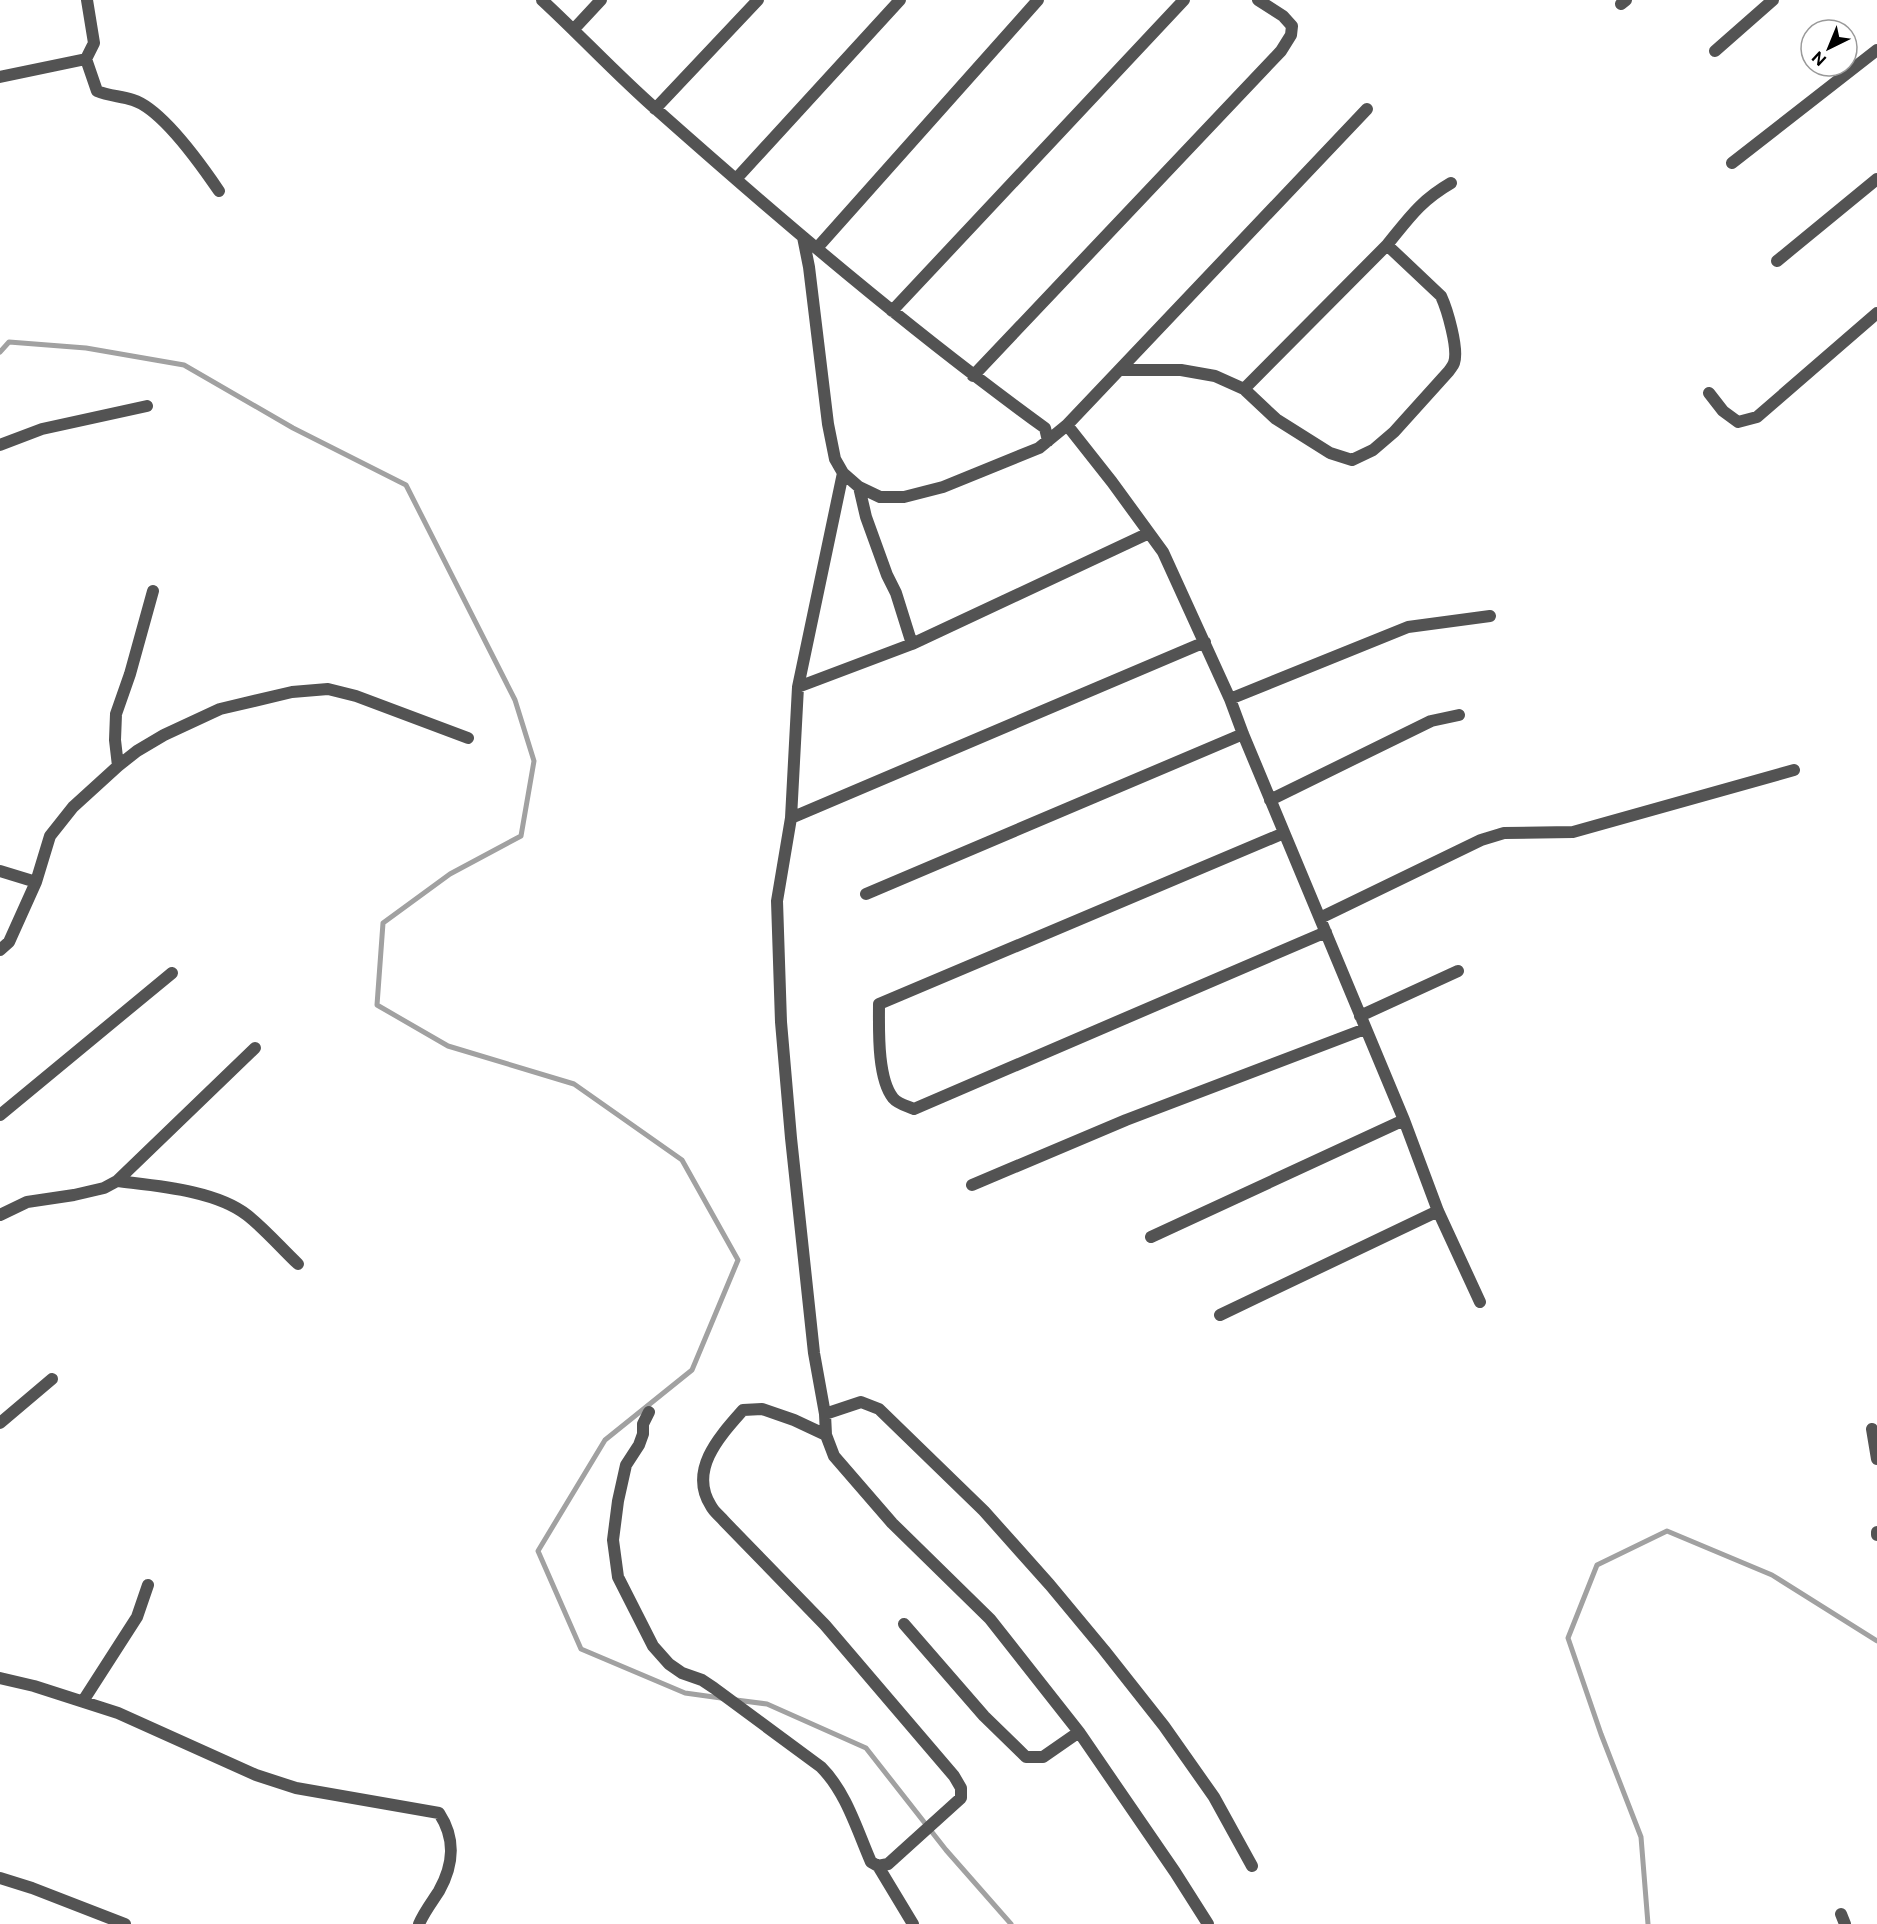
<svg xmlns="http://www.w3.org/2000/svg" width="1877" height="1924" font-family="'Public Sans',sans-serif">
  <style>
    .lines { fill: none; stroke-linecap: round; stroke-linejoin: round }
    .stream { stroke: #a1a1a1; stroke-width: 5 }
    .street { stroke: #535353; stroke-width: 12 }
  </style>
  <rect width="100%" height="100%" fill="#fff"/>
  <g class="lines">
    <path class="stream" d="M0,352L9,342L86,348L184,365L293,428L406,485L515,700L534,761L521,836L450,874L383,923L377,1005L448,1046L574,1084L682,1160L738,1260L692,1370L605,1440L538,1551L581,1649L685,1693L721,1698
      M736,1700L767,1704L866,1748L946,1850L1011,1924
      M1648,1924L1641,1837L1601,1734L1568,1638L1597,1565L1667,1531L1772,1575L1877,1641"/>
    <path class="street" d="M542,0C581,36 617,75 657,110C782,221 910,330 1045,428L1048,441
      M1621,4L1626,0
      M574,29L601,0
      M1715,51L1773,0
      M86,59L97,91C109,96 121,96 133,100C162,109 202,166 219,191
      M0,77L86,59L94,43L87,0
      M655,109L758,0
      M1732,163L1877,50
      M736,179L900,0
      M803,237L809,267L828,424L835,459L843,473L859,487L880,497H904L943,487L1039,448L1067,425L1367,109
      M1387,245C1409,218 1420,201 1451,183
      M817,248L1038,0
      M1777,261L1877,179
      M892,311L1184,0
      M1121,370H1181L1215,376L1244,389L1276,419L1330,453L1352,460L1373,450L1394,432L1449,371C1451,368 1453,366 1454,363C1459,349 1447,309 1441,296L1387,245L1244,389
      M973,376L1281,51L1291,35L1292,26L1283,16L1258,0
      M1709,393L1723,411L1738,422L1757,417L1877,313
      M1067,425L1112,482L1163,552L1230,699L1243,734L1404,1120L1438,1211L1480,1302
      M0,445L42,429L147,406
      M843,473L798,687L791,818L777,901L781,1022L791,1138L814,1353L825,1414L826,1435L834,1456L892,1523L990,1619L1079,1732L1175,1872L1208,1924
      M859,487L866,517L887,575L896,593L912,644
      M798,687L912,644L1149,533
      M1230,699L1408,627L1490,616
      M118,766L115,740L116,714L130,674L153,591
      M1270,800L1431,721L1459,715
      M791,818L1205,642
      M1284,833L879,1004C879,1028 877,1078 893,1098C898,1104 907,1106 914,1109L1326,932
      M0,871L36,882
      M866,894L1243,734
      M1320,918L1481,840L1504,833L1573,832L1794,770
      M0,950L9,942L36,882L50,836L73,807L118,766L137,751L164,735L220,709L292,692L328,689L356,696L468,738
      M1360,1016L1458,971
      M0,1115L172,973
      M117,1181C156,1186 215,1190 247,1215C265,1229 281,1248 298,1264
      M972,1185L1126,1120L1365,1029
      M0,1215L27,1202L74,1195L104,1188L117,1181L255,1048
      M1151,1237L1404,1120
      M1220,1315L1438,1211
      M649,1412L643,1424V1434L639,1445L626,1465L618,1501L613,1540L618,1577L653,1646L669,1664L682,1673L702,1680L714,1688L821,1767C846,1792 857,1830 871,1862L878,1866L888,1864L961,1798V1788L954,1776L825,1625L724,1521C720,1516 714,1512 711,1506C688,1470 720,1436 743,1410L762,1409L794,1420L826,1435
      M825,1414L861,1402L879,1409L984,1511L1050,1585L1104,1650L1164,1726L1214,1797L1252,1866
      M0,1423L52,1379
      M1872,1429L1877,1459
      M1877,1532V1535
      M904,1624L984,1716L1026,1757H1043L1079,1732
      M0,1678L34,1686L118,1713L256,1775L296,1788L439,1813C456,1839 454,1864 439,1891C432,1902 424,1912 419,1924
      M83,1701L137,1617L148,1585
      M878,1866L913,1924
      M0,1878L32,1888L125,1924
      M1841,1914L1845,1924"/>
  </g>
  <g transform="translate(1829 48) rotate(223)"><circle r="28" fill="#ffffff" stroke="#999999" stroke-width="1.5"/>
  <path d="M0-4.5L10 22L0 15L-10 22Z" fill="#000000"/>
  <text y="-9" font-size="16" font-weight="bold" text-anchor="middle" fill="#000000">N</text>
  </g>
</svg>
